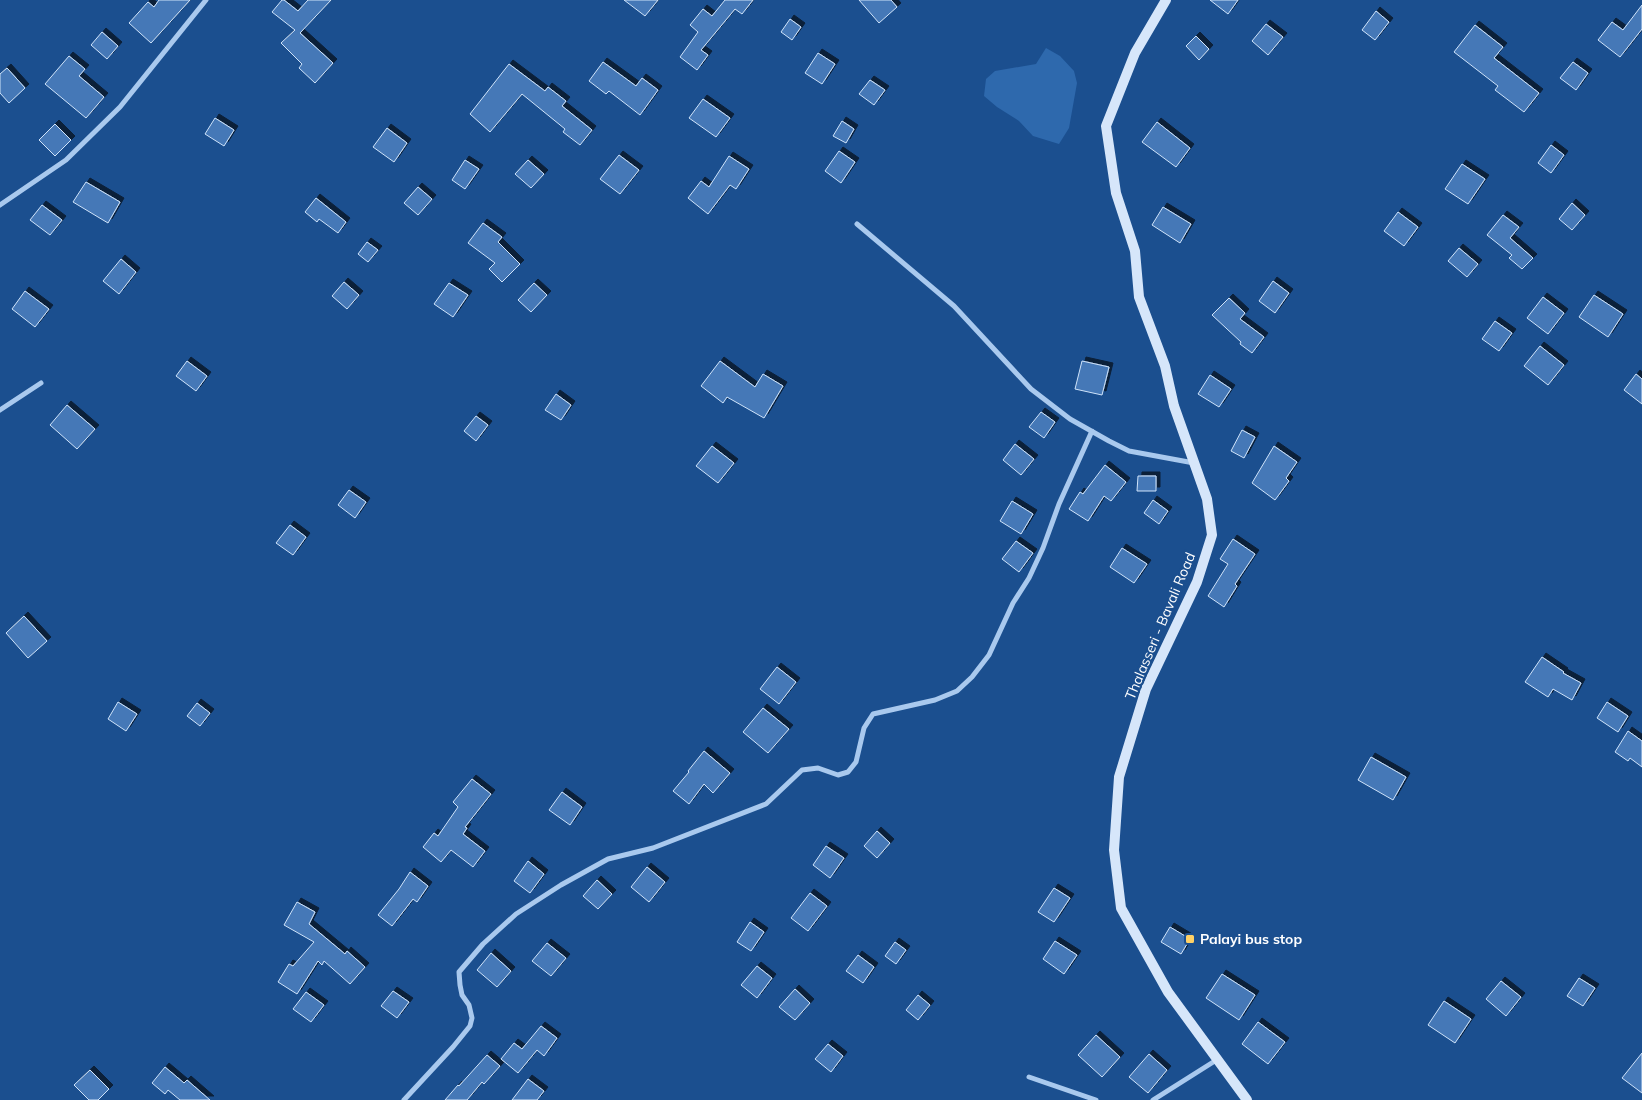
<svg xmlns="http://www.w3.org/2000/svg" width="1642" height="1100" font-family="Mulish,sans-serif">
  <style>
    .green { fill: #2e69ad }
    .building { fill: #4478b7; stroke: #cfe3fa; filter: url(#shadow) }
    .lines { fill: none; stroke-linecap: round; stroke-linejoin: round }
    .minor { stroke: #a9c9ee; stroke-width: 5 }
    .secondary { stroke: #d6e6fa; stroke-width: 10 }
    .poi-dot { fill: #ffd166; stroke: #1b4f8f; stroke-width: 2 }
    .labels { text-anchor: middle; stroke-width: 4.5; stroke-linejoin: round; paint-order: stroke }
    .street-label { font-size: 14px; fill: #fff; stroke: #1b4f8f }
    .poi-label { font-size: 14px; font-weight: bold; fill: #fff; stroke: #1b4f8f; text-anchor: start }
  </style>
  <defs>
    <filter id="shadow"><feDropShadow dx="4" dy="-4" stdDeviation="0" flood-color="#0009"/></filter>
  </defs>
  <rect width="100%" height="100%" fill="#1b4f8f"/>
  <path class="green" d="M1046,48L1060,56L1074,71L1077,83L1069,128L1059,144L1033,136L1019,121L997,107L984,96L986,79L995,71L1036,64Z"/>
  <path class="building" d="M159,0H190L151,43L129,23L148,2L154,7Z
    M282,0H284L298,11L308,0H331L300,33L333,63L315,83L299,68L302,64L281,43L295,30L272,12Z
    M624,0H658L645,16Z
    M725,0H753L742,14L735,9L701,50L708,55L697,70L680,57L698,32L690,25L703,9L712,16Z
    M859,0H891L897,7L879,23Z
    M1210,0H1238L1228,14Z
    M1642,5V29L1620,57L1598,40L1612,22L1623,30Z
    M1376,11L1389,22L1375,40L1362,30Z
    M790,19L801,27L792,40L781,32Z
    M1266,24L1283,37L1268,55L1252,41Z
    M1475,25L1503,47L1494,58L1539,93L1524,112L1495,90L1498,86L1454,52Z
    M102,32L118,46L107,59L91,45Z
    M1196,36L1209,49L1199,60L1186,46Z
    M818,53L835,64L822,84L805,73Z
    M69,56L85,69L79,76L104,97L86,118L45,84Z
    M603,62L636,86L642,78L658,90L640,115L609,91L606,94L589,81Z
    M1573,62L1588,73L1576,90L1560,78Z
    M509,64L545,91L548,87L566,101L562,106L592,130L580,145L563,132L565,129L522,94L490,132L470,114Z
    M7,68L25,88L9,103L0,93V74Z
    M870,80L885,90L874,105L859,94Z
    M703,99L730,118L716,137L689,118Z
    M215,118L234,130L224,146L205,134Z
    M842,121L854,129L846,143L833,136Z
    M1157,122L1190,148L1176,167L1142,142Z
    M55,124L71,140L55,156L39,140Z
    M387,128L407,143L394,162L373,147Z
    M1551,145L1564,155L1551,173L1538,163Z
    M839,151L855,162L841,183L825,171Z
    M619,155L639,170L620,194L600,179Z
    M729,156L749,169L736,189L730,185L708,214L688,198L701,181L709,187Z
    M465,160L479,169L465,189L452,180Z
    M528,160L544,174L531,188L515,174Z
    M1462,164L1485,179L1468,204L1445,189Z
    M86,182L120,202L108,223L73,202Z
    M418,187L432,199L418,215L404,203Z
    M316,198L346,222L338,233L319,219L317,222L305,212Z
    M1572,203L1585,215L1572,230L1559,219Z
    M42,205L62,220L50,235L30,220Z
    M1163,207L1191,224L1180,243L1152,225Z
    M1398,212L1418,227L1404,246L1384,231Z
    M1503,215L1519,227L1510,238L1533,258L1522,269L1509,258L1512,255L1487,235Z
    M483,223L502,237L498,242L520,264L502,282L489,269L495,263L468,243Z
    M367,242L378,250L368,262L358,254Z
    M1459,248L1478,264L1467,277L1448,261Z
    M121,259L136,272L119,294L103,281Z
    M1273,281L1289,293L1275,313L1259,301Z
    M344,282L359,295L347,309L332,296Z
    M449,283L468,295L453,317L434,304Z
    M534,283L547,295L531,312L518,300Z
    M25,291L49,309L35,327L12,309Z
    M1594,295L1623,314L1608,337L1579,317Z
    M1543,297L1564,313L1548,334L1527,318Z
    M1229,298L1245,313L1240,319L1264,337L1252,353L1240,344L1241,342L1212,315Z
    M1495,321L1512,333L1499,351L1482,339Z
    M1540,346L1564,365L1548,385L1524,366Z
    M187,361L207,376L196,391L176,376Z
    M720,361L755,387L763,374L783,386L764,418L727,397L723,403L701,386Z
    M1082,361L1109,367L1102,395L1075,389Z
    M1636,374L1642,379V404L1624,390Z
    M1210,375L1231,389L1219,407L1198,394Z
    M556,394L571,405L561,420L545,410Z
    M67,405L95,429L77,449L50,425Z
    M1041,412L1055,422L1044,438L1029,427Z
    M476,416L488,425L476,441L464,431Z
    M1242,430L1255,437L1244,458L1231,451Z
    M1015,444L1034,459L1021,475L1003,460Z
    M712,446L734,463L718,483L696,466Z
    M1274,446L1297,462L1286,478L1289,481L1275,500L1252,483Z
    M1105,465L1126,482L1111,501L1104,496L1088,521L1069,509L1080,492L1083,494Z
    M1138,476H1156V491H1137Z
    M349,490L366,502L355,518L338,505Z
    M1153,500L1168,511L1159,524L1144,513Z
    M1012,501L1033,514L1021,534L1000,521Z
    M290,525L306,537L293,555L276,543Z
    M1233,539L1255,554L1235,584L1237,586L1224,607L1208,596L1228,564L1220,559Z
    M1016,541L1033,553L1019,572L1002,559Z
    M1122,548L1147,564L1134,583L1110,567Z
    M24,616L47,641L28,658L6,633Z
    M1542,657L1564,672L1563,673L1581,683L1572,700L1553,689L1548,697L1525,682Z
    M777,667L796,682L779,704L760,689Z
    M118,702L137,714L126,731L108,719Z
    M1607,702L1628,716L1618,732L1597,718Z
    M197,703L210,713L200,726L187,716Z
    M763,708L789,729L768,753L743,732Z
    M1628,731L1642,741V767L1630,758L1628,761L1615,752Z
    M704,751L730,773L713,793L704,784L689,804L673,791L689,772L688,771Z
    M1371,757L1406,777L1393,800L1358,780Z
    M472,779L491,794L465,827L467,828L463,834L485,851L473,867L451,850L441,862L423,847L434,833L438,836L458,807L453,802Z
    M562,792L582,807L570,825L549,810Z
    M877,831L890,843L877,858L864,846Z
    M826,846L844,858L830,878L813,865Z
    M528,861L544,874L530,893L514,881Z
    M647,867L665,882L649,902L631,887Z
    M410,872L428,886L417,902L413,899L392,926L378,915L399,889Z
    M597,880L612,894L598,909L583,896Z
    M1054,888L1070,898L1054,922L1038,912Z
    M810,893L827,906L808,931L791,918Z
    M297,902L315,912L309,924L345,954L347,951L365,967L350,984L324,961L322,965L318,961L297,994L278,982L289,964L293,966L314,942L284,925Z
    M750,922L764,932L751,951L737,942Z
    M1170,927L1190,939L1181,954L1161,942Z
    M1055,941L1077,955L1064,974L1043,959Z
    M895,942L906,950L896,964L885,956Z
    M547,943L566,958L551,976L532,961Z
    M491,953L511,971L497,987L477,970Z
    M858,955L874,967L863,983L846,971Z
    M757,966L772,978L757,998L741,985Z
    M1222,974L1255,995L1239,1020L1206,998Z
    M1579,978L1595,988L1583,1006L1567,996Z
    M1501,981L1521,997L1506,1016L1486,999Z
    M795,989L810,1003L795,1020L779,1007Z
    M393,991L409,1002L397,1018L381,1006Z
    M306,992L324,1005L311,1022L293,1009Z
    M918,995L930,1005L918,1020L906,1010Z
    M1444,1001L1471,1019L1455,1043L1428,1025Z
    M1258,1022L1285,1042L1268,1064L1242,1044Z
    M541,1026L557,1038L544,1056L537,1050L518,1073L501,1059L514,1043L522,1049Z
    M1096,1035L1120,1057L1102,1077L1078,1055Z
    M828,1044L843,1056L831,1072L815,1059Z
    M1642,1053V1093L1622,1078Z
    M1149,1054L1167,1070L1148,1093L1129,1077Z
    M487,1055L500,1066L484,1084L482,1082L467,1100H445L458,1085L459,1086Z
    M165,1067L184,1083L187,1080L210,1100H180L168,1090L165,1094L152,1083Z
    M90,1070L109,1089L98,1100H89L74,1085Z
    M528,1079L544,1091L537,1100H512Z"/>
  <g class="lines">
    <path class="minor" d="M0,205L66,160L120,107L206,0
      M857,224L954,306L1031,389L1070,419L1109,441L1129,451L1194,463
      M0,410L41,383
      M1029,1077L1096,1100
      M404,1100L453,1047L470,1026L472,1018L469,1005L462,995L460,985L459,972L483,944L516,914L561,885L608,859L653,848L766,804L802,770L818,768L838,775L848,772L856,762L864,728L873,714L935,700L957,691L972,677L989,655L1013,603L1029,578L1043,548L1059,504L1092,431
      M1153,1100L1218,1059"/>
    <path class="secondary" d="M1166,0L1135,53L1106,126L1116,193L1135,251L1139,297L1165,366L1174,406L1207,499L1212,535L1197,582L1146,689L1119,777L1114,850L1121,908L1168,992L1247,1100"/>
  </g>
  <rect class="poi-dot" x="1185" y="934" width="10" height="10" rx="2.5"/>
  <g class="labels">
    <g class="street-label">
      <text transform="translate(1160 626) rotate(-67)" y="5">Thalasseri - Bavali Road</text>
    </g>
    <g class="poi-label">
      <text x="1200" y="944">Palayi bus stop</text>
    </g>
  </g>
</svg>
